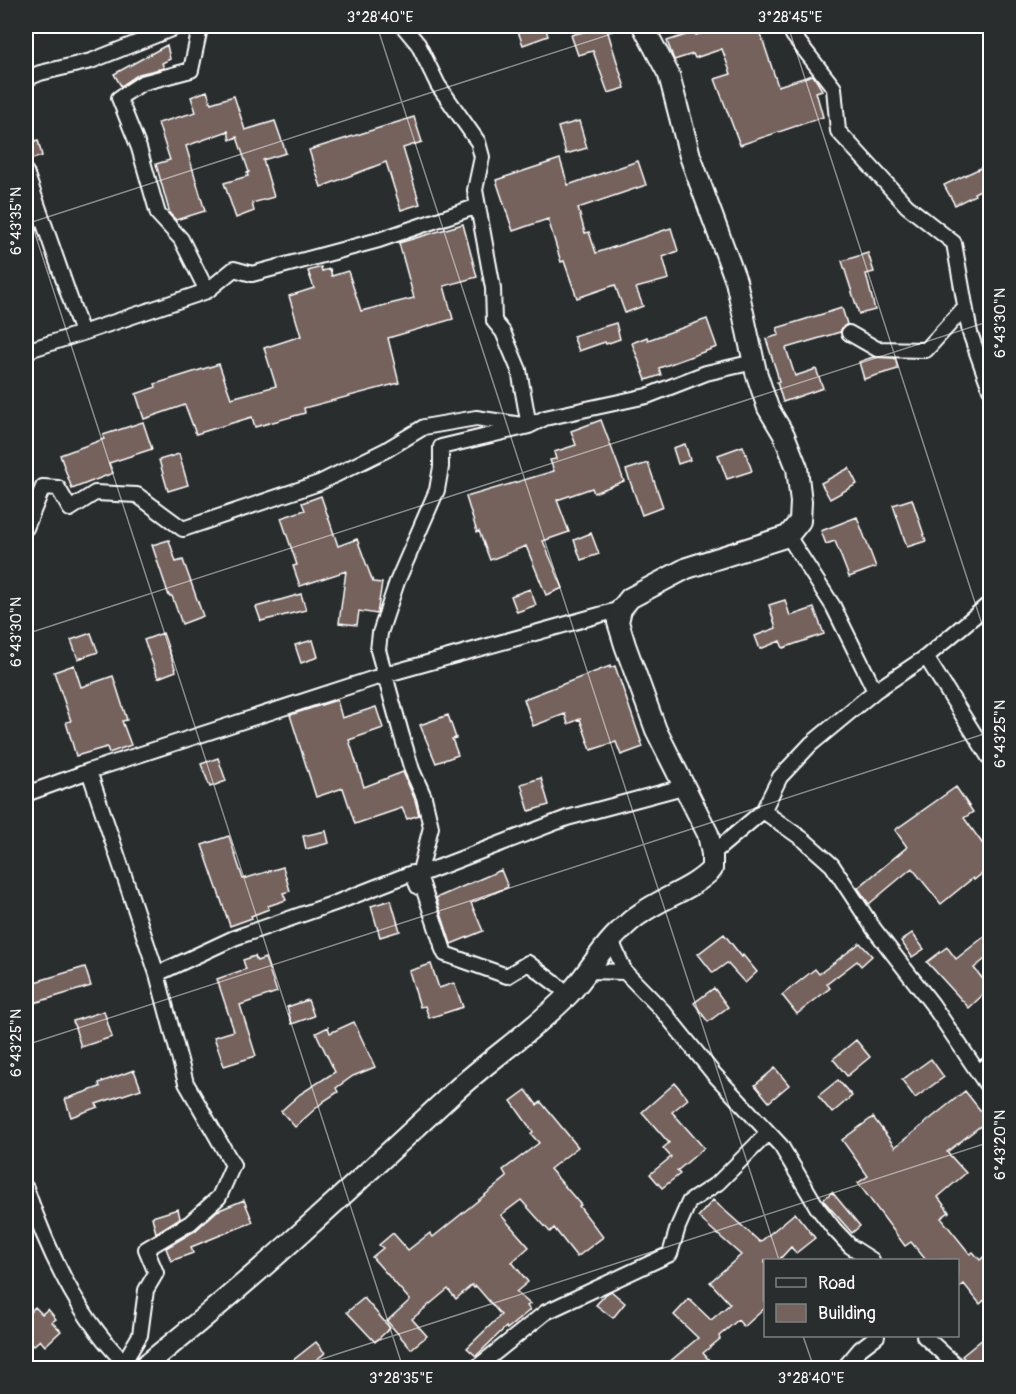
<svg xmlns="http://www.w3.org/2000/svg" width="1016" height="1394" font-family="Pangolin,sans-serif">
  <style>
    .building { fill: #74625d; stroke: #fff; stroke-width: 1.5 }
    .lines { fill: none; stroke-linecap: round; stroke-linejoin: round }
    .street-casing { stroke: #fff; stroke-width: 18 }
    .secondary-casing { stroke: #fff; stroke-width: 24 }
    .street { stroke: #2a2d2e; stroke-width: 14 }
    .secondary { stroke: #2a2d2e; stroke-width: 20 }
    .ticks { fill: none; stroke: #fff; stroke-width: 1.5; stroke-opacity: 0.45 }
    .neatline { fill: none; stroke: #fff; stroke-width: 2 }
    .ticks-label { font-size: 15px; text-anchor: middle; fill: #fff }
  </style>
  <rect width="100%" height="100%" fill="#2a2d2e"/>
  <filter id="ink" filterUnits="userSpaceOnUse"><feTurbulence type="fractalNoise" baseFrequency=".0167" numOctaves="2"/><feDisplacementMap in="SourceGraphic" scale="12" xChannelSelector="R" yChannelSelector="G"/><feConvolveMatrix kernelMatrix="1 2 1 2 8 2 1 2 1" color-interpolation-filters="sRGB"/></filter>
  <g filter="url(#ink)">
    <path class="building" d="M516,26H545L548,36L523,45Z
      M606,26L625,88L608,93L593,51L578,55L571,35Z
      M724,26H758L778,86L813,75L822,90L816,92L823,117L740,145L715,79L731,74L722,49L695,58L693,54L674,60L667,41L695,32L696,35Z
      M167,45L170,59L162,63L164,68L139,74L121,86L114,74Z
      M207,91L211,103L234,96L245,130L275,121L286,153L263,160L274,197L252,203L254,211L236,218L224,183L248,176L247,173L249,172L237,137L230,140L228,131L186,146L205,211L176,220L170,214L156,164L170,160L158,123L196,112L191,97Z
      M414,117L422,142L403,148L420,204L401,210L386,162L321,187L309,150Z
      M579,121L587,148L566,154L558,127Z
      M38,140L42,156L26,161V144Z
      M560,159L568,185L638,161L646,185L578,208L585,233L589,232L596,253L671,228L678,251L663,257L669,279L636,288L643,306L625,313L615,285L577,298L564,261L561,262L548,219L513,231L496,180Z
      M987,165L990,173V185L974,193L975,195L955,205L944,185Z
      M26,198L37,230L26,234Z
      M463,224L477,277L444,286L453,319L388,338L399,383L304,408L305,413L255,427L252,417L196,434L185,405L144,419L136,394L156,387L155,384L219,364L231,398L276,386L264,348L301,336L289,296L314,288L308,271L321,267L322,271L330,269L332,276L348,271L361,311L414,298L399,243Z
      M868,253L874,272L866,274L875,310L859,314L842,261Z
      M842,308L847,324L842,328L840,332L786,348L795,376L816,369L823,388L783,402L777,382H779L777,373L766,339L779,335L777,328Z
      M707,319L717,347L659,368L661,375L646,380L632,343L647,337L648,340Z
      M616,323L620,339L606,344L605,342L579,351L573,336Z
      M873,357L895,358L898,369L864,379L859,362Z
      M601,420L624,481L594,493L592,488L557,500L569,532L543,541L563,588L546,595L526,546L490,560L479,531L477,532L466,497L554,471L550,460L556,459L554,452L576,445L571,431Z
      M143,422L152,449L109,463L113,473L72,489L60,455L104,439L103,435Z
      M685,444L690,460L678,464L673,448Z
      M743,446L752,471L727,479L718,455Z
      M179,454L188,485L168,491L159,460Z
      M648,463L663,507L642,515L626,470Z
      M849,468L857,484L830,499L821,483Z
      M321,496L338,546L357,539L373,582L382,583L377,614L359,611L357,625L339,623L346,571L300,586L293,566L297,565L281,518L305,510L302,503Z
      M912,499L926,541L907,547L893,505Z
      M857,517L876,567L849,577L835,541L826,544L821,531Z
      M591,533L599,554L581,560L574,540Z
      M169,540L176,562L183,560L203,616L182,624L172,596H169L152,545Z
      M530,589L536,605L517,612L511,596Z
      M301,594L306,610L261,621L256,607Z
      M785,600L790,616L814,608L824,634L783,648L780,641L760,649L755,636L776,628L769,605Z
      M91,633L98,652L78,659L71,640Z
      M163,633L176,671L158,678L144,640Z
      M313,640L318,657L301,663L295,645Z
      M74,665L81,687L113,676L127,720L122,721L131,745L109,753L107,747L76,756L66,722L71,721L54,672Z
      M610,666V668L615,666L643,747L621,755L616,742L591,750L580,719L568,724L565,714L533,726L524,699Z
      M337,700L342,718L376,707L383,728L349,740L364,787L403,772L415,800L419,815L407,819L402,808L355,824L343,788L316,797L290,715Z
      M448,715L456,738L452,739L458,755L436,763L420,725Z
      M218,758L226,781L210,787L201,764Z
      M541,778L549,805L529,811L521,784Z
      M956,787L973,812L964,818L990,854V867L974,880L973,878L941,904L912,868L869,904L858,888L907,847L895,830Z
      M326,831L329,843L306,849L303,836Z
      M229,836L243,879L283,867L290,891L283,893L286,900L268,906L269,909L251,916L252,918L230,926L202,845Z
      M501,870L508,887L471,903L483,931L451,944L436,898Z
      M391,900L400,931L380,937L371,906Z
      M990,932V955L974,968L990,988L969,1008L927,962L947,947L956,959Z
      M912,933L924,949L912,957L901,941Z
      M724,934L742,957L743,955L757,972L745,983L727,963L713,973L698,954Z
      M860,943L872,956L861,966L857,961L827,984L830,988L797,1014L782,995L815,969L819,974Z
      M255,956L257,961L265,958L277,992L240,1005L256,1056L224,1066L214,1037L234,1031L217,979L246,969L243,960Z
      M431,964L439,988L454,983L463,1007L429,1018L425,1006L420,1007L409,971Z
      M85,967L91,986L34,1003L28,984Z
      M714,988L728,1007L708,1022L694,1003Z
      M308,1000L314,1016L292,1024L287,1007Z
      M104,1011L112,1037L81,1047L73,1021Z
      M354,1022L375,1067L353,1076L336,1088L338,1092L324,1101L295,1127L281,1111L300,1094L335,1072L316,1033L328,1027L330,1033Z
      M856,1040L870,1057L847,1076L833,1059Z
      M931,1059L944,1077L915,1098L902,1080Z
      M775,1068L789,1085L769,1102L755,1085Z
      M134,1070L141,1089L96,1104L98,1107L71,1117L65,1099L100,1087L99,1083Z
      M838,1080L852,1096L832,1113L818,1096Z
      M675,1083L688,1099L672,1112L704,1148L677,1171L680,1174L662,1188L650,1174L671,1157L663,1148L669,1143L642,1112Z
      M526,1090L537,1105L541,1102L578,1147L550,1169L581,1205L579,1206L603,1237L577,1257L554,1228L550,1232L521,1200L501,1215L529,1247L512,1262L528,1282L516,1292L530,1304L527,1306L530,1310L507,1329L506,1327L476,1356L467,1348L501,1315L476,1286L474,1288L472,1285L456,1299L448,1289L412,1319L427,1336L411,1349L387,1321L410,1300L372,1257L383,1248L379,1245L393,1233L408,1250L430,1233L433,1237L507,1177L503,1170L539,1143L531,1134L533,1132L511,1101Z
      M965,1091L988,1120L947,1152L966,1173L938,1197L949,1212L941,1218L970,1254L973,1252L980,1260L990,1251V1295L980,1304L964,1284L957,1290V1260H926L911,1242L905,1246L858,1183L868,1176L842,1140L873,1117L895,1147Z
      M832,1192L860,1226L852,1233L823,1200Z
      M244,1200L253,1222L191,1247L193,1253L171,1261L166,1248L195,1231L217,1211Z
      M713,1200L760,1242L795,1213L815,1238L796,1253L791,1247L779,1260H765V1308L744,1327L738,1320L719,1336L720,1339L703,1353L709,1360L699,1368H662L698,1338L674,1315L689,1299L711,1320L730,1304L710,1282L741,1255L698,1217Z
      M178,1209L180,1218L156,1233L152,1217Z
      M611,1291L625,1303L613,1318L596,1305L606,1294Z
      M364,1298L390,1328L375,1342L347,1312Z
      M35,1307L42,1314L48,1309L56,1319L52,1322L61,1331L45,1346L40,1340L33,1346L26,1338V1316Z
      M990,1333V1354L972,1368L962,1356Z
      M316,1342L325,1353L305,1368H283Z"/>
    <g class="lines">
      <defs>
        <path id="street" d="M403,26L418,44L438,85L478,142L482,157L475,190L493,288L494,321L503,332L519,370L529,426L441,447V467L437,490L397,582L380,633L378,650L401,733L412,770L424,797L431,827L419,875L445,954
          M801,26L793,35L834,88L838,131L907,206L954,243L970,333L990,389
          M200,28L191,70L142,83L119,98L139,148L158,214L181,239L207,291L234,269L252,274L379,240L478,206
          M26,79L40,73L91,61L179,26L200,28V26
          M26,172L82,333L207,291
          M849,333L877,349L926,350L965,307
          M26,351L82,333
          M26,528L43,487L58,488L70,509L95,493L137,495L183,529L319,483L386,450L424,427L476,418L529,426L545,418L647,396L706,373L754,362
          M788,536L833,606L875,691
          M926,657L990,759
          M89,771L384,675L621,609
          M26,794L89,771L157,974
          M763,811L804,840L832,865L874,929L932,1004L990,1090
          M712,854L763,811L780,777L811,744L875,691L926,657L990,603
          M419,875L567,818L683,787
          M611,940L625,972L663,1011L713,1073L781,1146L817,1207L834,1229L850,1246L872,1260
          M442,947L445,954L507,976L528,963L569,994
          M589,971L625,972
          M978,1072L990,1063
          M26,1188C47,1249 77,1316 124,1362
          M924,1336L959,1368
          M124,1368V1362L140,1335L146,1290L156,1273L146,1249L190,1223L219,1197L233,1165L186,1083L157,974L234,938L338,902L412,873L418,887
          M476,1368L546,1312L670,1254L678,1227L689,1202L718,1183L768,1133
          M844,1368L860,1349L877,1336"/>
        <path id="secondary" d="M142,1368C251,1282 352,1187 454,1092C491,1058 533,1031 568,995C585,978 596,956 613,938C621,930 630,920 640,914C663,897 692,890 712,869V854L708,834L656,730L625,645L618,622L621,609L630,598L687,568L788,536L800,521L801,502L797,468L784,435L768,408L756,372L736,281L690,156L669,75L643,26"/>
      </defs>
      <use href="#street" class="street-casing"/>
      <use href="#secondary" class="secondary-casing"/>
      <use href="#street" class="street"/>
      <use href="#secondary" class="secondary"/>
    </g>
  </g>
  <path class="ticks" d="M377,26L779,1260M788,26L990,649M26,206L403,1368M26,224L636,26M26,634L990,321M26,1045L990,732M803,1336L814,1368M294,1368L990,1142"/>
  <rect width="1016" height="1394" fill="none" stroke="#2a2d2e" stroke-width="66"/>
  <rect x="764" y="1259" width="195" height="78" fill="#2a2d2e" stroke="#7f8182" stroke-width="1.5"/>
  <rect x="776" y="1278" width="30" height="9" fill="#2a2d2e" stroke="#7f8182" stroke-width="1.5"/>
  <text x="818" y="1289" font-size="18" fill="#ffffff">Road</text>
  <rect x="776" y="1304" width="30" height="18" fill="#74625d" stroke="#7f8182" stroke-width="1.5"/>
  <text x="818" y="1319" font-size="18" fill="#ffffff">Building</text>
  <rect x="33" y="33" width="950" height="1328" class="neatline"/>
  <g class="ticks-label">
    <text x="380" y="22">3°28'40"E</text>
    <text x="790" y="22">3°28'45"E</text>
    <text transform="translate(16 221) rotate(-90)" y="5">6°43'35"N</text>
    <text transform="translate(1000 323) rotate(-90)" y="5">6°43'30"N</text>
    <text transform="translate(16 632) rotate(-90)" y="5">6°43'30"N</text>
    <text transform="translate(1000 734) rotate(-90)" y="5">6°43'25"N</text>
    <text transform="translate(16 1043) rotate(-90)" y="5">6°43'25"N</text>
    <text transform="translate(1000 1145) rotate(-90)" y="5">6°43'20"N</text>
    <text x="401" y="1383">3°28'35"E</text>
    <text x="811" y="1383">3°28'40"E</text>
  </g>
</svg>
